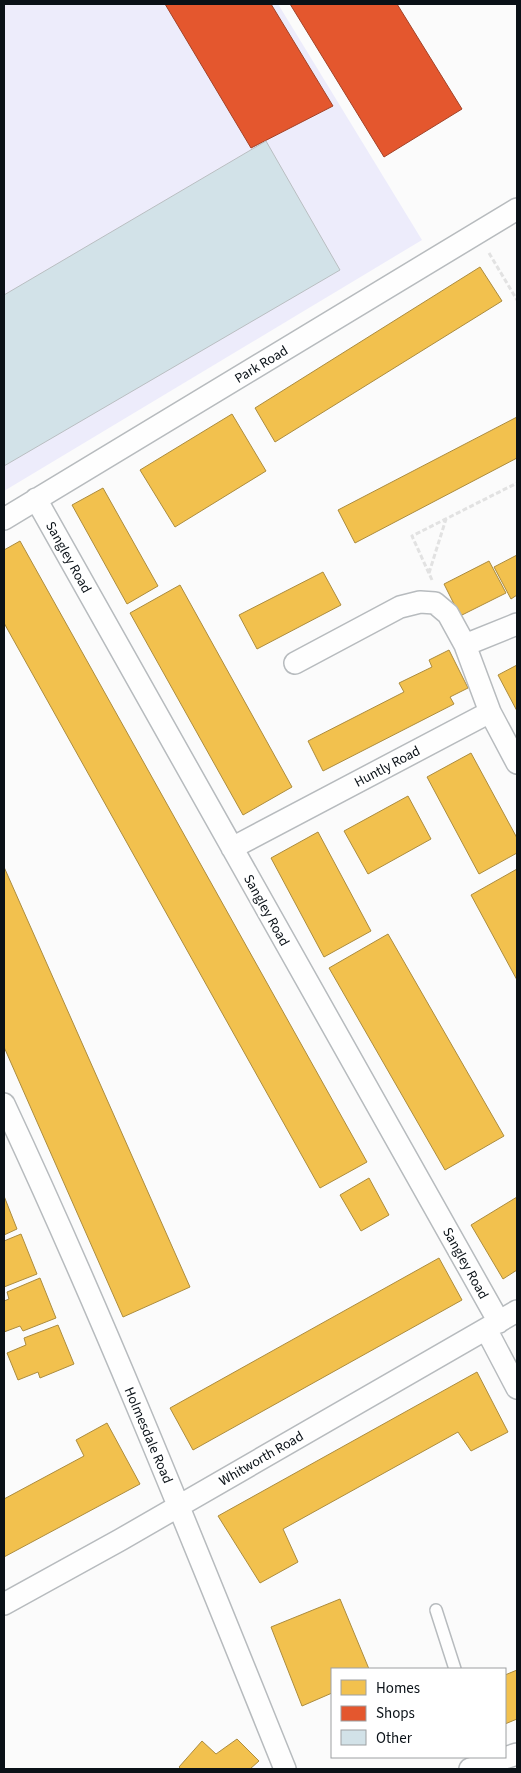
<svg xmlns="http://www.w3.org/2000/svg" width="521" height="1773" font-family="'Source Sans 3',sans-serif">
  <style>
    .green { fill: #edecfb }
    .homes { fill: #f2c14e; stroke: #ac8c3e }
    .shops { fill: #e4572e; stroke: #a34227 }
    .building { fill: #d2e2e8; stroke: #b9bec1 }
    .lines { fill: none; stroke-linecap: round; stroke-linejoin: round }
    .service-casing { stroke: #b7bbbe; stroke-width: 14 }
    .minor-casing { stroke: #b7bbbe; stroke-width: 24 }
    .path { stroke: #e2e2e2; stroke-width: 3; stroke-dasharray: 5 2.5; stroke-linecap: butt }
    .service { stroke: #fefefe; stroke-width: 11 }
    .minor { stroke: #fefefe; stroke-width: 21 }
    .labels { text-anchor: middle; stroke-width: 5; stroke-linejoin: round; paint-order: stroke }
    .street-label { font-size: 14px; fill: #0a1117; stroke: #fff }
  </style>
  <rect width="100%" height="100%" fill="#fbfbfb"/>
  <path class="green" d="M4,4H278L422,240L4,491Z"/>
  <path class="homes" d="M480,267L502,301L275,442L255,408Z
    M232,414L266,471L175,527L140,470Z
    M517,417V458L355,543L338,510Z
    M103,488L158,586L127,604L72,505Z
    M20,541L367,1162L320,1188L4,623V550Z
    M517,555V595L511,599L494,567Z
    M489,561L506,593L460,616L444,584Z
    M323,572L341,605L257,649L239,615Z
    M180,585L292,787L243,815L130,613Z
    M449,650L468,688L450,697L454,704L323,771L308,741L404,692L399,683L432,667L429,660Z
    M517,665V711L498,675Z
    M471,753L517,838V853L479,874L427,777Z
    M408,796L431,839L368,874L344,831Z
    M318,832L371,931L324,957L271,858Z
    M4,867L190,1287L123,1317L4,1047Z
    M517,869V980L471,895Z
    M388,934L504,1136L445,1170L329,968Z
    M369,1178L389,1215L361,1231L340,1195Z
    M4,1196L17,1229L4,1235Z
    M517,1197V1270L503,1279L471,1225Z
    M21,1234L37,1274L4,1287V1241Z
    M439,1258L462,1300L193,1450L170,1408Z
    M40,1278L56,1318L23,1331L20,1326L4,1332V1301L9,1299L7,1292Z
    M58,1325L74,1364L40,1378L38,1372L18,1380L7,1353L26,1345L24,1338Z
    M477,1372L508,1432L471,1451L458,1432L283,1529L298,1562L260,1583L218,1516Z
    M107,1423L140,1484L4,1557V1499L84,1456L76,1440Z
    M340,1599L369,1669H332V1693L302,1706L271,1627Z
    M517,1670V1719L505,1724V1675Z
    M237,1739L259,1761L250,1769H181L179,1767L202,1741L216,1754Z"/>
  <path class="shops" d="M165,4H271L333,106L251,148Z
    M290,4H397L462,109L384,157Z"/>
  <path class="building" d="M266,141L340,270L4,466V295Z"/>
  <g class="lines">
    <defs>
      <path id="service" d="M436,1610L455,1669"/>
      <path id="minor" d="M36,499L499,1322
        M4,519L517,209
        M295,663L400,607L420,602L435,603L448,614L465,645
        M490,712L465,645L517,624
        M232,848L490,712L517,763
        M4,1104C106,1322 195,1546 285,1769
        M486,1329L517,1388
        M4,1604L120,1540L517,1311
        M470,1769L517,1754"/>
    </defs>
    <use href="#service" class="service-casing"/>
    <use href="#minor" class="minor-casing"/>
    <path class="path" d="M489,253L517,300
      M429,573L446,519
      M432,580L412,536L517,483"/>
    <use href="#service" class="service"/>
    <use href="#minor" class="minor"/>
  </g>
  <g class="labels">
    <g class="street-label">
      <text transform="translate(261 364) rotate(-31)" y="5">Park Road</text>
      <text transform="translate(69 557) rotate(61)" y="5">Sangley Road</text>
      <text transform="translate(387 766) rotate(-28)" y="5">Huntly Road</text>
      <text transform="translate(267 910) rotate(61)" y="5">Sangley Road</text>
      <text transform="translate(466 1263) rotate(61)" y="5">Sangley Road</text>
      <text transform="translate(149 1435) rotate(67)" y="5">Holmesdale Road</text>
      <text transform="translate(261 1458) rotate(-30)" y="5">Whitworth Road</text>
    </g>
  </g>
  <rect width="521" height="1773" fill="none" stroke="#0a1117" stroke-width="10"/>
  <rect x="331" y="1668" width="175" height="90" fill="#ffffff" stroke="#9da0a2"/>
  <rect x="341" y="1680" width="25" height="15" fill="#f2c14e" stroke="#9da0a2"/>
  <text x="376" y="1693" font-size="15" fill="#0a1117">Homes</text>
  <rect x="341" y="1706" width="25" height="15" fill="#e4572e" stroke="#9da0a2"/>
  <text x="376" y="1718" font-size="15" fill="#0a1117">Shops</text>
  <rect x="341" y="1730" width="25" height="15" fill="#d2e2e8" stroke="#9da0a2"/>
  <text x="376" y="1743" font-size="15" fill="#0a1117">Other</text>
</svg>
